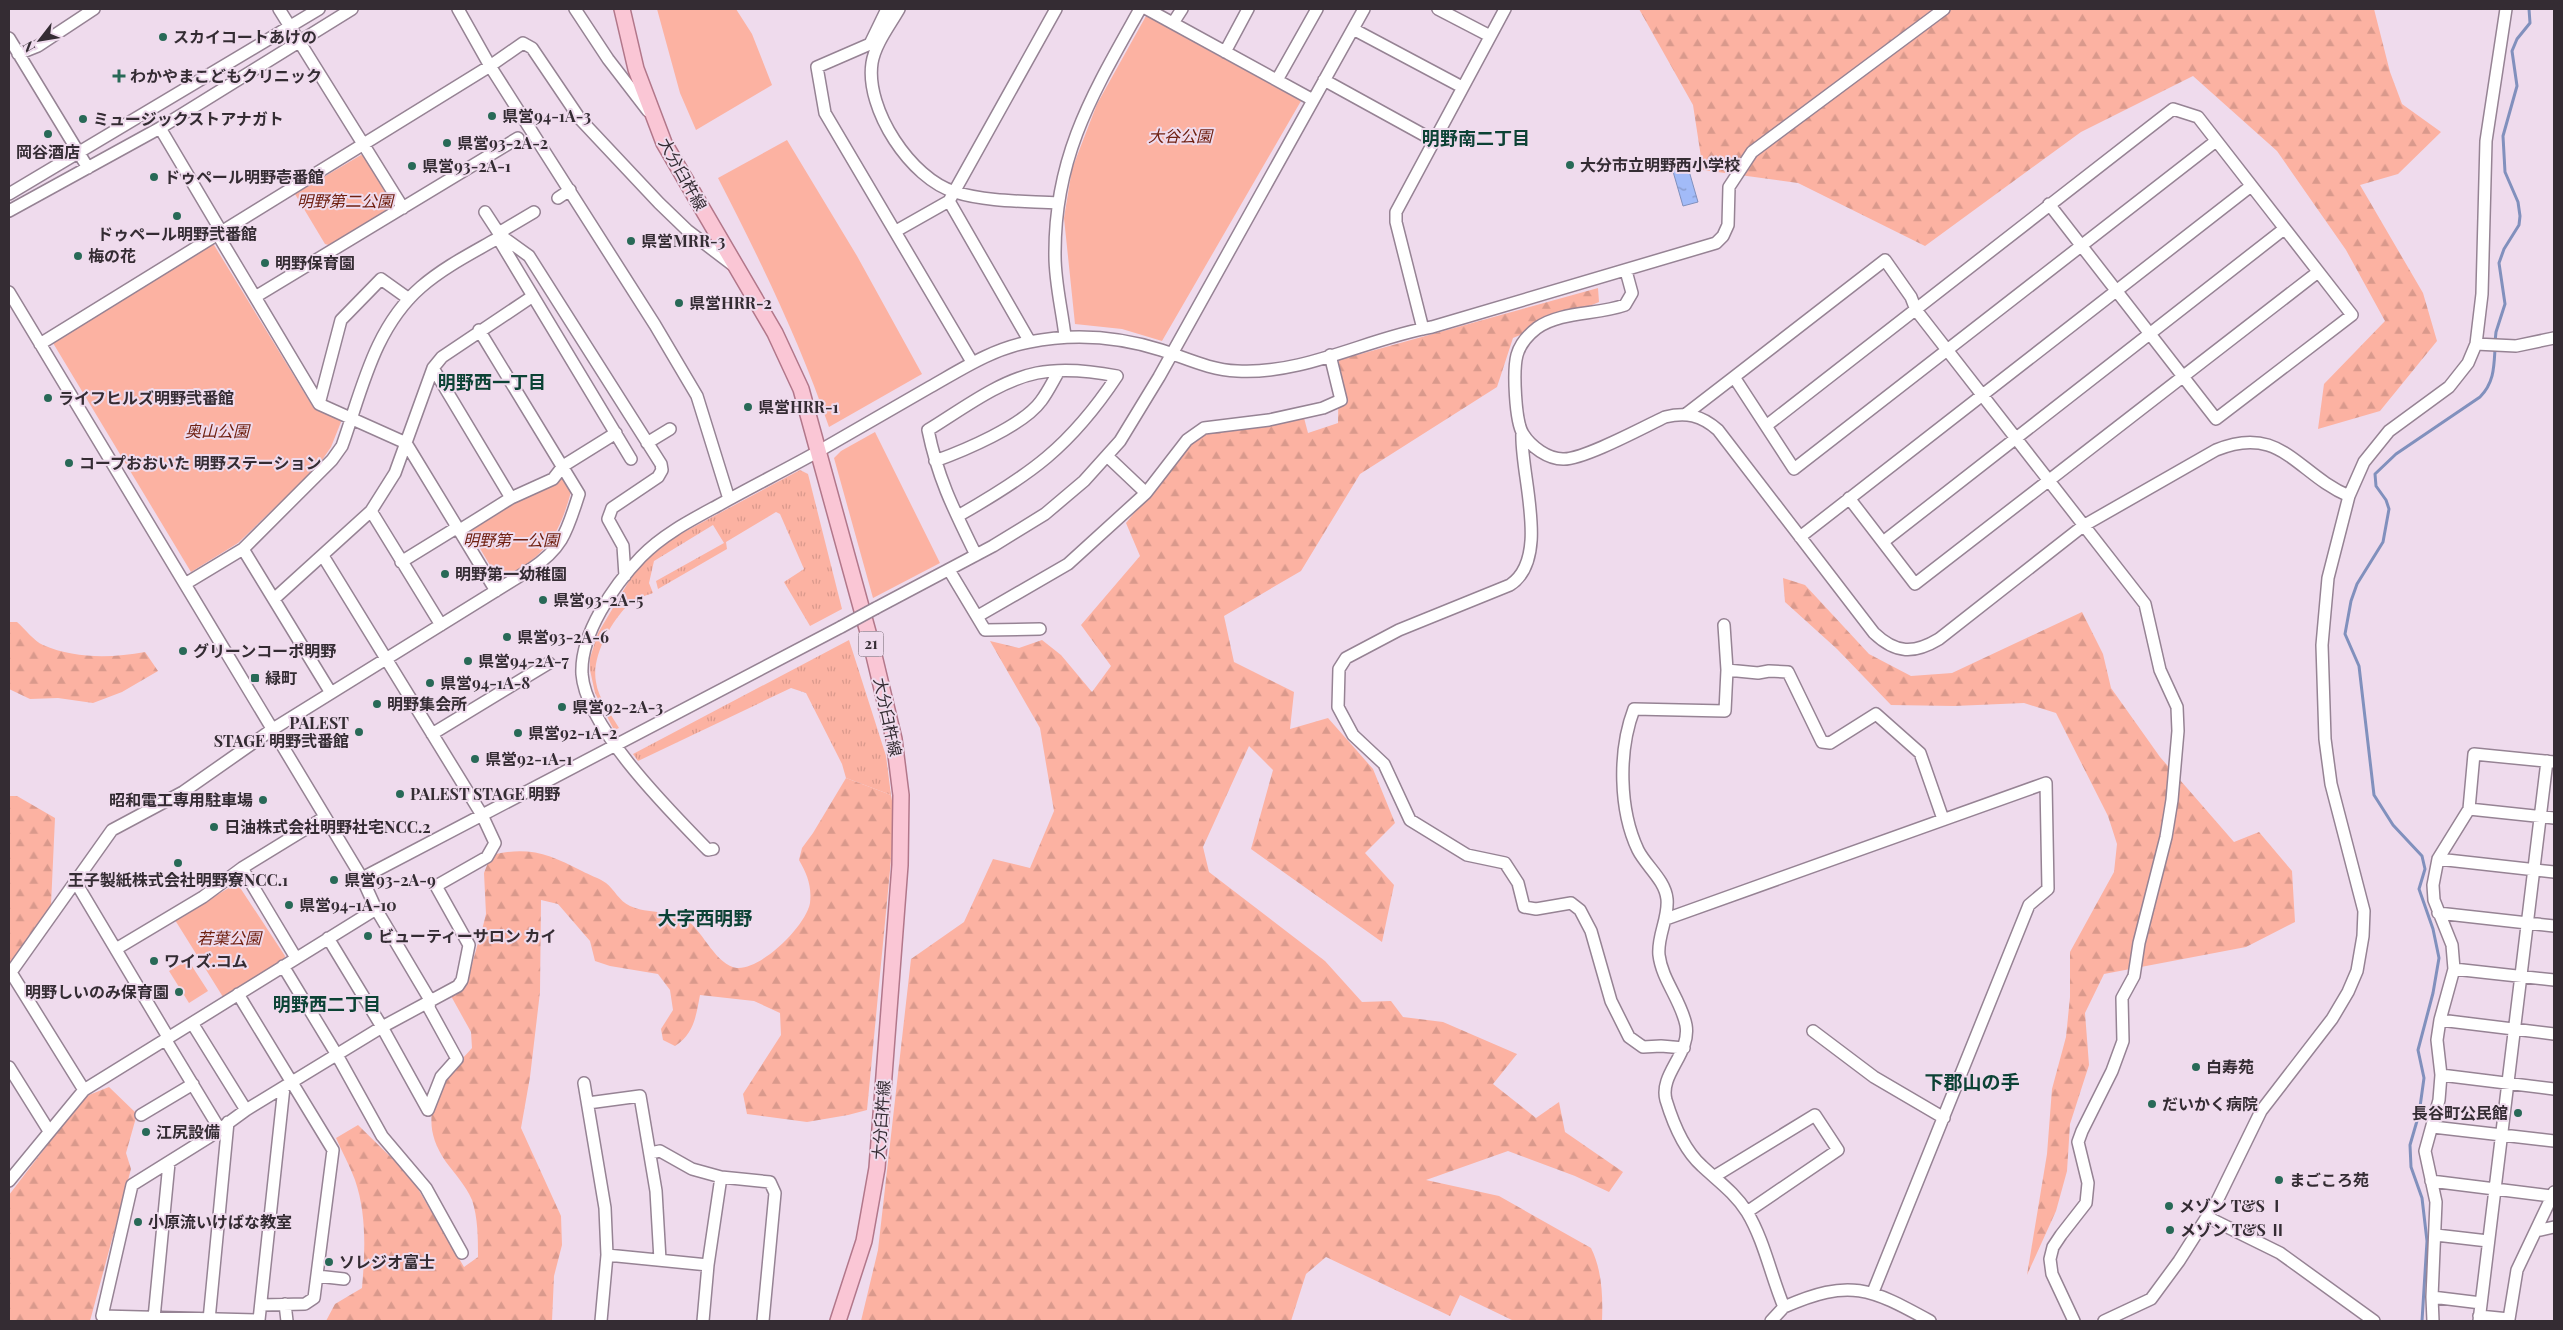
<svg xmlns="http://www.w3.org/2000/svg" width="2563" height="1330" font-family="'Playfair Display','Noto Sans JP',serif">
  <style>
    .grass { fill: url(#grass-tufts) }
    .forest { fill: url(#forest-firs) }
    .park { fill: #fcb2a2 }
    .water { fill: url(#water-ripples); stroke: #8190bd }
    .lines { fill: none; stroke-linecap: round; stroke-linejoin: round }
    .stream { stroke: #8190bd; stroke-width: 3 }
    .minor-casing { stroke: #968394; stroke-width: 14 }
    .major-casing { stroke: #b2778a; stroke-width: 18 }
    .minor { stroke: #fff; stroke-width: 11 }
    .major { stroke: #fac6d5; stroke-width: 15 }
    .minor-bridge-casing { stroke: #968394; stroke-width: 14; stroke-linecap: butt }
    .minor-bridge { stroke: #fff; stroke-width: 11 }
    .poi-dot { fill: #286957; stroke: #efdbed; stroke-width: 2 }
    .labels { text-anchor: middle; stroke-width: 4; stroke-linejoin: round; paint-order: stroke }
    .shield { fill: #efdbed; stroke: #6c606b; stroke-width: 1 }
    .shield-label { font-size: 15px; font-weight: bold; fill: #342c33 }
    .poi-label { font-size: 16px; font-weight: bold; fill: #342c33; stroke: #efdbed; text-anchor: start }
    .park-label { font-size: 16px; font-style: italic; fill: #6f2011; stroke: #efdbed }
    .street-label { font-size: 16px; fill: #342c33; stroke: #efdbed }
    .neighbourhood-label { font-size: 18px; font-weight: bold; fill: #0c4235; stroke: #efdbed }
    .quarter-label { font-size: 19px; font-weight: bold; fill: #0c4235; stroke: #efdbed }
  </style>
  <defs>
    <pattern id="grass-tufts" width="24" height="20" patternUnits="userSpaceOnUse" patternTransform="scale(1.25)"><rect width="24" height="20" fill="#fcb2a2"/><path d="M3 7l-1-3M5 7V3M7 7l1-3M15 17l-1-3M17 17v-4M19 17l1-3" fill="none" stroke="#d9998c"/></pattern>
    <pattern id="forest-firs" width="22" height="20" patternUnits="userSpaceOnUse" patternTransform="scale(1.25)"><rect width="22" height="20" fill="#fcb2a2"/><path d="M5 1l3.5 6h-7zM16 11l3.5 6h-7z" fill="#d9998c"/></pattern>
    <pattern id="water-ripples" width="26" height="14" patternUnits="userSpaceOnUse" patternTransform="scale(1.25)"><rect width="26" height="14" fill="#a2bbf8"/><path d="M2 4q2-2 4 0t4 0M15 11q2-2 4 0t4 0" fill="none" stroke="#8598c9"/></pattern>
  </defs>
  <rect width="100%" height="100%" fill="#efdbed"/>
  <path class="grass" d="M800,470L808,474L842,609L810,626L784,582L804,569L780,514L776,512L726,542L727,549L658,589L656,581L724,543L713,525L654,561L649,583L653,593C644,596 635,599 628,605C611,622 591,657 596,682C598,698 611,714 619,728L614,730L595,693L590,670V658L598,633L632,576L646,560L673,538Z
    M849,640L886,756L891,795L846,778L842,764L806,693L791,688L638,761L633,754Z"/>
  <path class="forest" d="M1639,9H2374L2390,72L2402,104L2441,132L2398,174L2360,185L2423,293L2437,341L2380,411L2318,429L2324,384L2385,321L2346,250L2277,151L2193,76L2081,132L1925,246L1798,183L1703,170L1693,105Z
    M1598,288L1599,302L1513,338L1497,387L1360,474L1301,571L1224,616L1234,662L1294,692L1290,729L1328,718L1373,769L1395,823L1365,853L1394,885L1382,942L1251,849L1273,770L1249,746L1203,847L1209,872L1325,961L1362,1002L1391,1001L1403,1017L1443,1022L1517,1054L1493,1084L1536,1118L1559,1102L1565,1132L1623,1172L1609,1192L1575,1176L1508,1151L1426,1180L1499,1196L1591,1248C1602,1270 1603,1296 1602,1321H1514L1460,1295L1450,1316L1326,1257L1306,1274L1291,1321H861L878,1250L911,959L964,922L993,859L1030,868L1054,811L1040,728L990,641L1019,648L1042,640L1061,655L1092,692L1111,666L1081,625L1140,556L1126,523L1181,455L1204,431L1303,414L1308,433L1338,423L1339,360Z
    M1783,578L1805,585L1869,654L1911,676L1952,673L2082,612L2103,654L2111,688L2160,757L2234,842L2259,832L2292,871L2295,922L2246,947L2104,974L2085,1013L2089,1065L2070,1124L2067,1171L2056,1211L2027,1275L2047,1154L2052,1089L2066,1037L2070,997V952L2114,872L2117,844L2108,816L2056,713L2024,703L1954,706L1891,705L1837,649L1785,602Z
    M9,622H17C25,629 34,641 43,645C75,659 112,658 145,652L158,671L122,692L93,703L58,698L30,699L9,689Z
    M846,778L891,795L895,818L867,1110L848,1115L807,1122L747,1114L743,1094L781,1035L780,1013L754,1001L700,995C696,1016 694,1034 675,1046L663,1040L661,1029L673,1010L670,990L658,974L610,966L595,961L590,941L558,904L541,900L540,992L530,1077L521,1128L561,1216L562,1245L554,1276L552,1321H326L335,1304L362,1288C365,1252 367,1215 355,1180C350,1166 342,1152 336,1138L358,1125L411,1177L464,1267L478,1257C478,1238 478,1218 472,1200C466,1186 455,1174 446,1162C414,1116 440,1083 472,1048L471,1032L451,996L467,981L483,926L486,914L484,873L491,855C529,846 549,854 582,871C589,875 599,878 606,883C614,889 619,901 630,906C647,914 673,910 688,921C703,932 717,966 737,968C761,970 806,926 810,903C812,886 807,874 799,860L802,848L813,833Z
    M9,796H17L55,818L51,905L9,965Z
    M109,1087L137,1114L126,1153L131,1169L90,1321H9V1195L84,1097Z"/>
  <path class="park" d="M657,9H736L752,34L772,85L696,130L680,93Z
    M1146,16L1301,101L1162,341L1122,329L1075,324L1064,218L1072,169L1097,104Z
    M787,140L857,256L922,374L829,427C799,339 760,260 718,178Z
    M361,155L370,158L397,207L332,246L325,244L295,194Z
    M206,244L214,245L313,407L339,418L341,422L331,447L318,466L238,543L191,572L50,338Z
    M875,432L940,563L873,598L834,458L841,451Z
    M563,476L572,488C558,541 545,554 500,582L469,530L557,477Z
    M237,883L285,956L284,961L223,997L175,920Z
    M188,960L208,991L189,1003L169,971Z"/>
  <path class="water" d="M1687,164L1698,202L1683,206L1672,168Z"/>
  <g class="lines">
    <path class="stream" d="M2495,342L2496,332L2505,304L2499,263L2504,249L2519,225L2520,216L2518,202L2505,172L2503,136L2517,86L2512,51L2517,39L2530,23L2529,9
      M2422,1321L2427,1241L2422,1198L2411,1167L2410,1145L2419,1114L2424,1078L2418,1050L2433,993L2439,958L2433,929L2419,889L2425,869L2422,856L2393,825L2374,795L2359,666L2345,634L2351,601L2357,584L2383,542L2389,509L2386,500L2376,486L2375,474L2396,454L2480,397C2494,383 2494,367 2495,349"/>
    <defs>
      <path id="minor" d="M279,9L403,208
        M458,9L490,66L655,325L697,396L729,499
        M575,9L608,59L648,111
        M887,9L870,44L817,67L825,113L972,362
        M899,9C890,25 875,44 872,63C865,109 911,179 955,192C987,202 1025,201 1058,203
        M1147,9L1313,100
        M1438,9L1490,36
        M1173,23L1182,9
        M1353,29L1462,87
        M9,38L88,168
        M1225,52L1248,9
        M18,54L38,46L94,9
        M1277,80L1317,9
        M1324,80L1433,140
        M160,128L221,231V240L319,404L406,443L496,591
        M9,194L319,9
        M558,198L570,190
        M949,201L1030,342
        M9,211L160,128L352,9
        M485,212L500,235L529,256L661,464L662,470L658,477L612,508L608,519L623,546L625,576
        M896,231L949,201L1056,9
        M498,238L631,459
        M1626,271L1632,293L1625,305C1597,315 1561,311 1537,328C1528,335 1520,344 1517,355C1513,370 1515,421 1523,434C1531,447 1548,459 1563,459C1583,460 1644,427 1665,417C1686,412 1701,415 1718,430L1874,633C1896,654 1914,654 1939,639L2083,526L2216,450C2281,423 2297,474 2349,496
        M9,292L362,878L376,909L430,1000L429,1008L457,1059L441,1077L428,1110L382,1027L328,938
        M255,297L518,138
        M1423,329L1396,222V212L1505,9
        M1065,336C1062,310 1055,283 1055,256C1054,156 1093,93 1140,9
        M40,344L490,66L523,43L532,48L580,119L659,203L687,230L734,266
        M2476,344L2516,346L2554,338
        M433,368L511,498
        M1734,377L1885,260L1911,297L1916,310L2145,604L2160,670L2177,707L2178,731L2172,800L2166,837L2139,943L2134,976L2122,998L2123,1041L2112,1071L2082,1131L2078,1142L2088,1183L2086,1203L2061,1235L2053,1247L2050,1259L2052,1274L2074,1321
        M319,404L341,320L381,279L409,299
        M1686,414L1734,377L1794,469L2216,141
        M1766,426L2173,109L2198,117L2352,315L2216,419L2049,204
        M1522,433C1520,475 1551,558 1510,585L1399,630L1346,658L1339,669L1338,707L1353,735L1384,764L1410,820L1467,855L1505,863L1518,883L1524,907L1536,909L1571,903L1580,910L1591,931L1611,1001L1629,1037L1643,1047L1661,1046L1684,1048
        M647,443L670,429
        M935,461C963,451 1023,426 1041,401C1048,392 1053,381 1059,371
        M1146,493L1187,440L1204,428L1269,420L1323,408L1341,400L1330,355
        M1849,498L1915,584L2318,272
        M371,511L441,625
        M958,516C1030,475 1070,447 1117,376C1091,371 1063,368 1037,373C998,381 961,410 928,430C938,479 954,510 976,555
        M1800,537L2251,186
        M1883,542L2284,229
        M243,549L331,693
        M401,562L453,530L463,528L511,498L553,479L563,466L616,433
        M949,570L985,630L1040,629
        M185,584L243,549L332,460L342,446C362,390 374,328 421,287C444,267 472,253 498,238L502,231L534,212
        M274,599L371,511L395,473L433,368L442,357L533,296
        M876,608L993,546L1045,514L1084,481L1120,441L1159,377L1364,9
        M978,616L1068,564L1146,493L1107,456
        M1724,625L1727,670L1725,711L1634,709C1618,751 1619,810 1638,850C1646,866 1665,880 1667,899C1669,918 1657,936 1659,955C1662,980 1681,1000 1686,1025C1691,1054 1659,1074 1666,1100C1673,1123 1684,1150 1702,1166C1718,1181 1735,1193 1747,1212C1764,1240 1771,1276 1784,1307L1771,1321
        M1727,670L1758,673L1769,671L1788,672L1822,742L1830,743L1876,714L1920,753L1943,819
        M432,734L549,663
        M2469,809L2554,818
        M713,849L708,850C671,812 586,728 582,674C580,634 614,585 641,557C662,535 691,520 717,506C751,487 785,470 819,451C856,430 893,408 930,387C962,369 992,349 1029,342C1074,333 1117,336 1161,350C1186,358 1210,370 1237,371C1304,375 1368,338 1432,327L1716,243L1723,236L1728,225L1729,187L1752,152L1944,9
        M2438,859L2554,872
        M242,868L296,958
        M362,878L841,627
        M75,881L168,1037L167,1042L219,1128
        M2438,913L2554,926
        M1666,919L2046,783L2048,889L2029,905L1873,1292
        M116,949L203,897L242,868L325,817
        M283,966L337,1055L382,1136L426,1188L462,1253
        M2454,969L2554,980
        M10,971L84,1090
        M9,975L112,830L183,792L273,729L531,569C564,547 567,530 579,494L479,330
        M238,994L333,1150L314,1298L305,1304L261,1305
        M2440,1020L2554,1034
        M192,1023L246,1110
        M1813,1031L1874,1077L1944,1118
        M9,1067L49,1131
        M2441,1075L2554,1089
        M584,1083L605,1208L607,1255L601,1321
        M284,1087L259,1320L102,1316L132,1185L209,1137L246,1110L382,1027L458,986L462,980L469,945L436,886L487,857L495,843L482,815L323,556
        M588,1103L640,1096L656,1191L660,1260
        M141,1115L193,1084
        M2433,1127L2554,1141
        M650,1153L660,1151L692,1169L721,1177L770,1182L775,1193L763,1321
        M1715,1176L1815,1115L1838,1150L1747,1212
        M9,1181L84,1090L376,909
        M2431,1181L2551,1196
        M2207,1217L2280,1253L2374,1321
        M2536,1231L2554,1227
        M2436,1235L2488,1241
        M607,1255L708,1265
        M317,1276L344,1279
        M2432,1297L2481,1303
        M285,1304L287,1321
        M1784,1307C1850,1278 1870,1288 1930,1321
        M2479,1316L2509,1319L2517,1270L2554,1192
        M154,1318L169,1163
        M209,1320L228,1122
        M703,1321L708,1265L721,1177
        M2104,1321L2151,1299L2179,1261L2217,1201L2261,1111L2332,1019L2348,992L2357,971L2363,936L2364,911L2331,784L2325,739L2322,645L2328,578L2349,496L2364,462L2389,431L2449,387L2468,363L2476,344L2482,294L2486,141L2506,9
        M2433,1321L2432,1297L2436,1202L2425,1151L2439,1100L2441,1075L2437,1040L2440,1020L2454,969L2452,945L2434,900L2433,885L2438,859L2469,809L2474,754L2554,762
        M2479,1321L2547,761"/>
      <path id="major" d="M622,9L636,69L664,143L775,333L801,389L871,643L894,739L901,795L900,865L877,1168L864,1241L838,1321"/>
    </defs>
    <use href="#minor" class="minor-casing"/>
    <use href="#major" class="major-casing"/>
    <use href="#minor" class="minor"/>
    <use href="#major" class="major"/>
    <defs>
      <path id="minor-bridge" d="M841,627L876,608"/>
    </defs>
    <use href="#minor-bridge" class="minor-bridge-casing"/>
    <use href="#minor-bridge" class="minor-bridge"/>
  </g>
  <g class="poi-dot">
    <circle cx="163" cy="37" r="5"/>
    <path d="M116.5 68.5h5v5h5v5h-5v5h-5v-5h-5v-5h5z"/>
    <circle cx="492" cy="116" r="5"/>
    <circle cx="83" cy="119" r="5"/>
    <circle cx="48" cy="134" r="5"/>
    <circle cx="447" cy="143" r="5"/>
    <circle cx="1570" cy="165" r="5"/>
    <circle cx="412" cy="166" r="5"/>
    <circle cx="154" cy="177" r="5"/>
    <circle cx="177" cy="216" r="5"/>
    <circle cx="631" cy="241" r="5"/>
    <circle cx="78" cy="256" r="5"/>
    <circle cx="265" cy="263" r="5"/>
    <circle cx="679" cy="303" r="5"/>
    <circle cx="48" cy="398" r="5"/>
    <circle cx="748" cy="407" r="5"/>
    <circle cx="69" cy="463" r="5"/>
    <circle cx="445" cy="574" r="5"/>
    <circle cx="543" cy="600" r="5"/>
    <circle cx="507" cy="637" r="5"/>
    <circle cx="183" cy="651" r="5"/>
    <circle cx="468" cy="661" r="5"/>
    <rect x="250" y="673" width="10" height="10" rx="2.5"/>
    <circle cx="430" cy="683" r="5"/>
    <circle cx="377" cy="704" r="5"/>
    <circle cx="562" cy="707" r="5"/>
    <circle cx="359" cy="732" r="5"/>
    <circle cx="518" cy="733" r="5"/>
    <circle cx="475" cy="759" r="5"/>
    <circle cx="400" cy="794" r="5"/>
    <circle cx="263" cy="800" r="5"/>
    <circle cx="214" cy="827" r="5"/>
    <circle cx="178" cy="863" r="5"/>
    <circle cx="334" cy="880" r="5"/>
    <circle cx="289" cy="905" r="5"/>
    <circle cx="368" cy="936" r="5"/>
    <circle cx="154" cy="961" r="5"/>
    <circle cx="179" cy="992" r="5"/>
    <circle cx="2196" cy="1067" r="5"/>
    <circle cx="2152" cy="1104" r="5"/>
    <circle cx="2518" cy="1113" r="5"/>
    <circle cx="146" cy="1132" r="5"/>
    <circle cx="2279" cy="1180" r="5"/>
    <circle cx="2169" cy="1206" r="5"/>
    <circle cx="138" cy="1222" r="5"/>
    <circle cx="2170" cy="1230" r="5"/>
    <circle cx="329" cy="1262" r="5"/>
  </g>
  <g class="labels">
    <rect class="shield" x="858.5" y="631.5" width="25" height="25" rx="4"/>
    <g class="shield-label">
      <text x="871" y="649">21</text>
    </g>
    <g class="poi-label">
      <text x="173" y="43">スカイコートあけの</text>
      <text x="130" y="82">わかやまこどもクリニック</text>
      <text x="502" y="122">県営94-1A-3</text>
      <text x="93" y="125">ミュージックストアナガト</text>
      <text x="457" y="149">県営93-2A-2</text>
      <text x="48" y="158" text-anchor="middle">岡谷酒店</text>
      <text x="1580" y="171">大分市立明野西小学校</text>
      <text x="422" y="172">県営93-2A-1</text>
      <text x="164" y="183">ドゥペール明野壱番館</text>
      <text x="177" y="240" text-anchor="middle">ドゥペール明野弐番館</text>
      <text x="641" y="247">県営MRR-3</text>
      <text x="88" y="262">梅の花</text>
      <text x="275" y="269">明野保育園</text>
      <text x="689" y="309">県営HRR-2</text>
      <text x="58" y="404">ライフヒルズ明野弐番館</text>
      <text x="758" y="413">県営HRR-1</text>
      <text x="79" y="469">コープおおいた 明野ステーション</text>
      <text x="455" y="580">明野第一幼稚園</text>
      <text x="553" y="606">県営93-2A-5</text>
      <text x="517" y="643">県営93-2A-6</text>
      <text x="193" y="657">グリーンコーポ明野</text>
      <text x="478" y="667">県営94-2A-7</text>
      <text x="265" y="684">緑町</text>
      <text x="440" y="689">県営94-1A-8</text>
      <text x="387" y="710">明野集会所</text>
      <text x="572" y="713">県営92-2A-3</text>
      <text x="349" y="729" text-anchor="end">PALEST<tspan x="349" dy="18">STAGE 明野弐番館</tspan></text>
      <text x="528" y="739">県営92-1A-2</text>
      <text x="485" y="765">県営92-1A-1</text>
      <text x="410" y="800">PALEST STAGE 明野</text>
      <text x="253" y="806" text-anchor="end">昭和電工専用駐車場</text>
      <text x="224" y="833">日油株式会社明野社宅NCC.2</text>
      <text x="178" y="886" text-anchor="middle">王子製紙株式会社明野寮NCC.1</text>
      <text x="344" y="886">県営93-2A-9</text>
      <text x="299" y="911">県営94-1A-10</text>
      <text x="378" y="942">ビューティーサロン カイ</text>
      <text x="164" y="967">ワイズ.コム</text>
      <text x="169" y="998" text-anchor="end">明野しいのみ保育園</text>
      <text x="2206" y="1073">白寿苑</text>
      <text x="2162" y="1110">だいかく病院</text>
      <text x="2508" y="1119" text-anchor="end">長谷町公民館</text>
      <text x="156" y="1138">江尻設備</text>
      <text x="2289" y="1186">まごころ苑</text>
      <text x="2179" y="1212">メゾン T&amp;S Ⅰ</text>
      <text x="148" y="1228">小原流いけばな教室</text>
      <text x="2180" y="1236">メゾン T&amp;S Ⅱ</text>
      <text x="339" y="1268">ソレジオ富士</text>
    </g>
    <g class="park-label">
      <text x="1180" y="142">大谷公園</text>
      <text x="345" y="207">明野第二公園</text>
      <text x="217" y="437">奥山公園</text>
      <text x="511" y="546">明野第一公園</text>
      <text x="229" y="944">若葉公園</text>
    </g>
    <g class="street-label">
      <text transform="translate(683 174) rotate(61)" y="6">大分臼杵線</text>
      <text transform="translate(888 717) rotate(78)" y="6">大分臼杵線</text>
      <text transform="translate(881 1120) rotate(-86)" y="6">大分臼杵線</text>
    </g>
    <g class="neighbourhood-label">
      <text x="1476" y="145">明野南二丁目</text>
      <text x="492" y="389">明野西一丁目</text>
      <text x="327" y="1011">明野西二丁目</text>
    </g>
    <g class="quarter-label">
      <text x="705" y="925">大字西明野</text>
      <text x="1972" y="1089">下郡山の手</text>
    </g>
  </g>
  <rect width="2563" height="1330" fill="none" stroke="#342c33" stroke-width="20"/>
  <g transform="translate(40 40) rotate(239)" stroke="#efdbed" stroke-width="4" paint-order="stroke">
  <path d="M0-4L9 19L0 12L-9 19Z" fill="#342c33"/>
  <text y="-8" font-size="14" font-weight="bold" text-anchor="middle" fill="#342c33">N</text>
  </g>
</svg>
